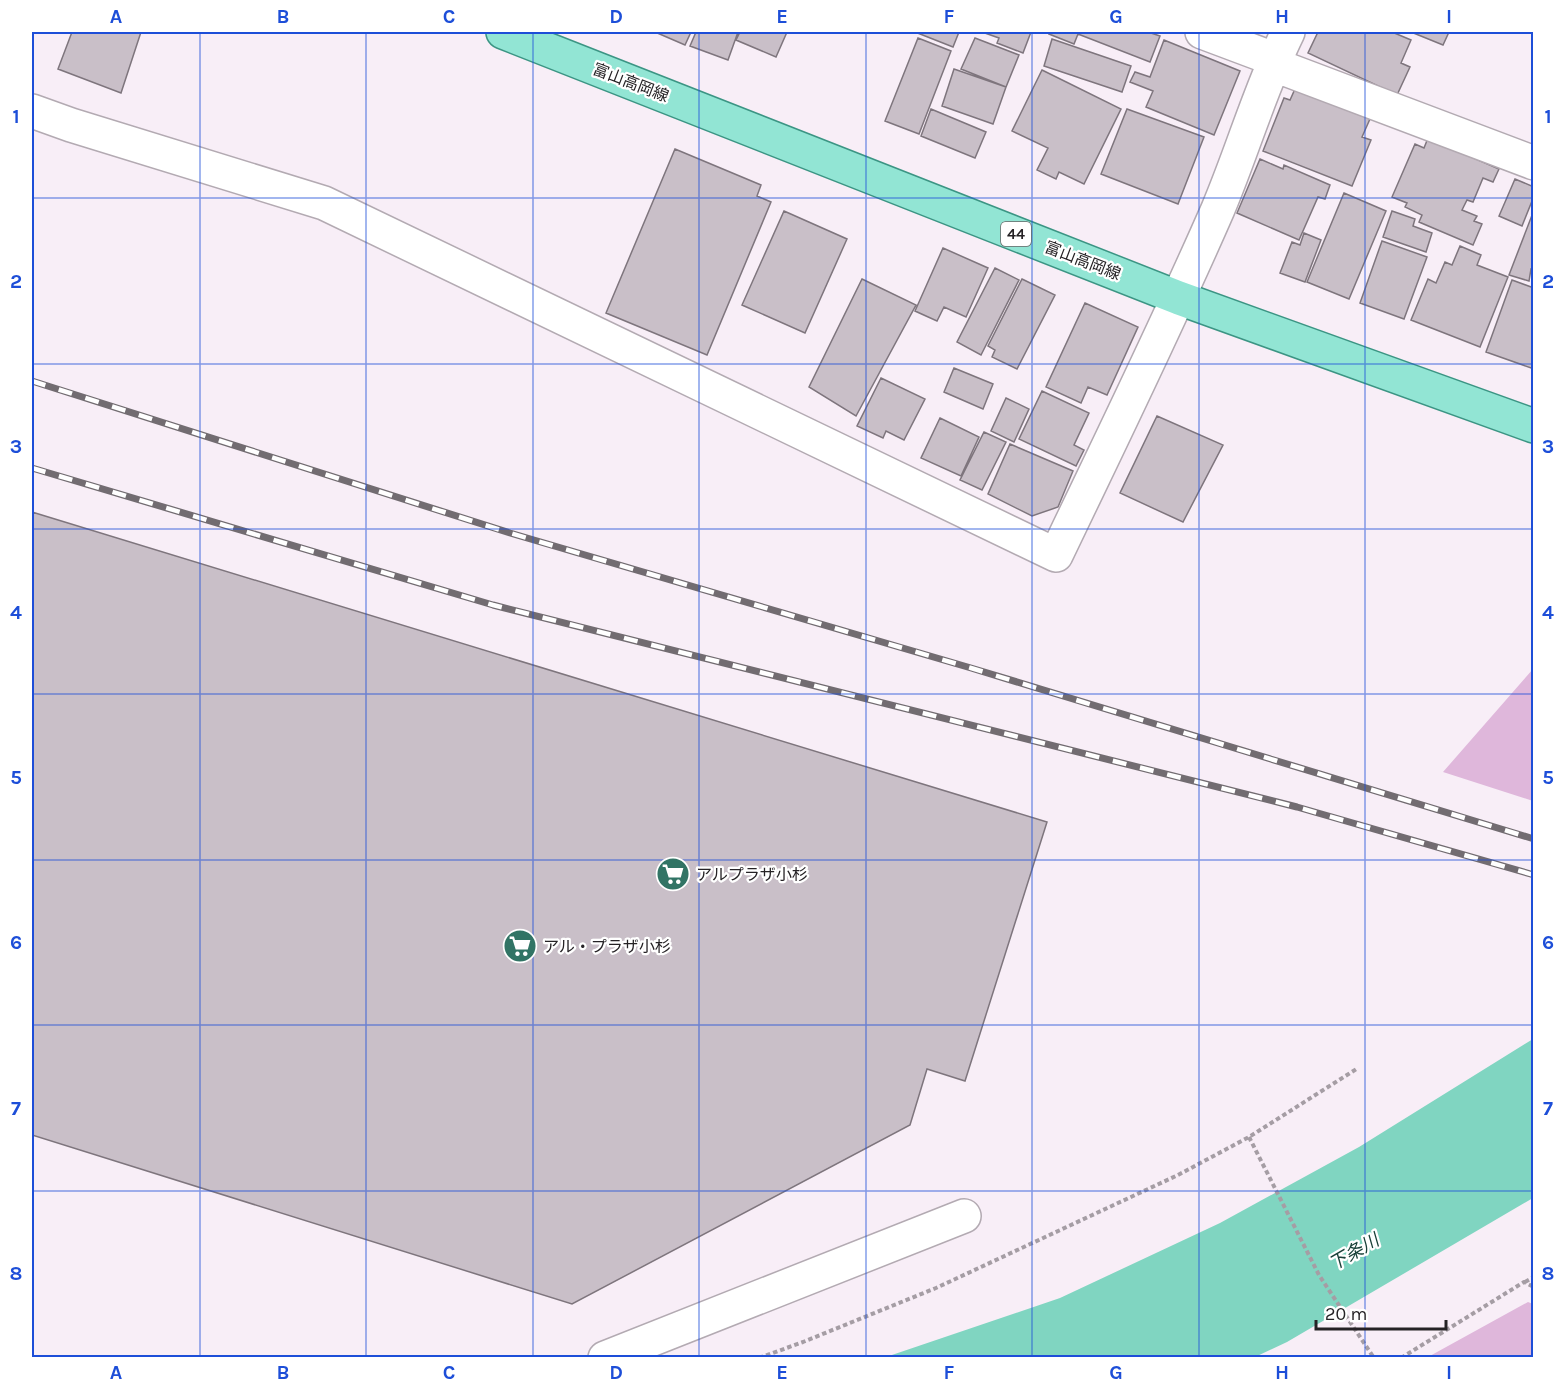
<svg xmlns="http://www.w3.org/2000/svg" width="1565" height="1389" font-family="Karla,'Noto Sans JP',sans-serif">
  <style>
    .green { fill: #dfb7db }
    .water { fill: #80d5c1 }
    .building { fill: #c9bfc8; stroke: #7e757d; stroke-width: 1.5 }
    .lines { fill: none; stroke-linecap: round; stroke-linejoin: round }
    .street-casing { stroke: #b3aab2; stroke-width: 36 }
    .primary-casing { stroke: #3c9584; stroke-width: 36 }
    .path { stroke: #a59da4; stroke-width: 4; stroke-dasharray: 4.5 3; stroke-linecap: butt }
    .street { stroke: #fff; stroke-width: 33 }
    .primary { stroke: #92e5d4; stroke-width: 33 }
    .rail-casing { stroke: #726c71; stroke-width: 7 }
    .rail { stroke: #fff; stroke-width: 4.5; stroke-dasharray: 14; stroke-linecap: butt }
    .grid { fill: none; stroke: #1d4ed8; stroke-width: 1.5; stroke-opacity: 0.55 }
    .labels { text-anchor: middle; stroke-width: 4.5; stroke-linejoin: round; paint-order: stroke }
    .shield { fill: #fff; stroke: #666466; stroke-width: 1.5 }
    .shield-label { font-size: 15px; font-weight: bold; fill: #252225 }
    .street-label { font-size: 16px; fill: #252225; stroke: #fff }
    .poi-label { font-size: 16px; fill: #252225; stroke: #fff; text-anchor: start }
    .water-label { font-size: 18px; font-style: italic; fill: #194038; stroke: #fff }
    .neatline { fill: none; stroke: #1d4ed8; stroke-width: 2 }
    .grid-label { font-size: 20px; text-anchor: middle; font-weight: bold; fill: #1d4ed8 }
  </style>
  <rect width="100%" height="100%" fill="#f8eef7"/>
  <path class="green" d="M1533,669V801L1443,772Z
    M1528,1302L1533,1304V1357H1428Z"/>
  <path class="water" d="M1533,1039V1198L1287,1342L1255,1357H886L1060,1298L1220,1223L1359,1147Z"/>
  <path class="building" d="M72,32H141L121,93L58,69Z
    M655,32H691L685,45Z
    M696,32H738L728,60L690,46Z
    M740,32H787L776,57L736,40Z
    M915,32H959L953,47Z
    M982,32H1031L1023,53L997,43L999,38Z
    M1050,32H1148L1160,36L1150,62L1078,34L1074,44L1049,34Z
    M1318,32H1392L1411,40L1401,63L1410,67L1397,95L1308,53Z
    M1411,32H1449L1443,45Z
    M918,38L951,51L919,134L885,121Z
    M975,38L1019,55L1006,87L961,69Z
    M1052,39L1131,66L1122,92L1044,66Z
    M1164,40L1240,71L1214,135L1146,107L1153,91L1130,82L1135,72L1150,77Z
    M954,69L1006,87L993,124L942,106Z
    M1042,70L1121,109L1084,184L1059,172L1056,179L1037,170L1048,148L1012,131Z
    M1295,89L1370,119L1362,137L1371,140L1352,186L1263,151L1284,98L1290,100Z
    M931,109L986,132L975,158L921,136Z
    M1127,109L1204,137L1178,204L1101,174Z
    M1428,138L1499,169L1493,182L1483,178L1473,202L1467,200L1462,210L1477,216L1474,221L1482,224L1473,245L1419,222L1422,215L1405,207L1407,203L1392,197L1415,144L1424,148Z
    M675,149L761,185L757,196L771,202L707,355L606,313Z
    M1260,159L1283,169L1284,165L1330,185L1325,199L1318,197L1299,240L1237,213Z
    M1515,179L1534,187V196L1522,226L1499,216Z
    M1344,193L1386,211L1349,299L1307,282Z
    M1534,210V270L1531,269L1529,281L1509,275Z
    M784,211L847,239L805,333L742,305Z
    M1392,211L1415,219L1413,226L1432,233L1426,252L1383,237Z
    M1304,233L1321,240L1305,282L1280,273L1292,242L1300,245Z
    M1382,241L1427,257L1404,319L1360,303Z
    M1460,246L1481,255L1477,265L1508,277L1480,347L1411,320L1428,279L1436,283L1445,262L1452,265Z
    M943,248L988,268L966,317L944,307L937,321L915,311Z
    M995,268L1019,280L981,355L957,342Z
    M862,279L916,305L856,416L809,387Z
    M1022,279L1055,295L1017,369L992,357L995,350L988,346Z
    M1512,280L1534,288V369L1486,352Z
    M1085,303L1138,327L1107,395L1088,387L1081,403L1046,387Z
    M954,368L993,384L983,409L944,392Z
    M881,378L925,399L904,440L886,431L883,438L857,426Z
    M1042,391L1089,413L1074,445L1084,450L1076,466L1019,439Z
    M1006,398L1029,409L1014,442L991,431Z
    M1157,416L1223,445L1183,522L1120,493Z
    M940,418L979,437L961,476L921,458Z
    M984,432L1006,442L982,490L960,480Z
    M1010,444L1073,471L1058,507L1032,516L988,494Z
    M32,512L1047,822L965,1081L927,1069L910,1125L572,1304L32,1135Z"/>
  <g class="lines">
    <defs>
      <path id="street" d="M1202,32L1274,59
        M1272,64L1534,163
        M32,111L71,125L324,203L1056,555C1111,440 1167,326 1218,209C1243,150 1260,89 1288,32
        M605,1358L964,1216"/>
      <path id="primary" d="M503,32L1179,298L1534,426"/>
    </defs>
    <use href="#street" class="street-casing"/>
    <use href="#primary" class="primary-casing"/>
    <path class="path" d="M1249,1137L1319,1275L1374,1358
      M1525,1282L1534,1277
      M759,1358L803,1342L936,1288L1178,1175L1249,1137L1358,1068
      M1401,1358L1524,1282L1534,1287"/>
    <use href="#street" class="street"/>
    <use href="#primary" class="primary"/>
    <defs>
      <path id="rail" d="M32,381L510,533L971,668L1534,839
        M32,468L493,605L1297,807L1534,875"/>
    </defs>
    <use href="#rail" class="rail-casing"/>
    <use href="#rail" class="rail"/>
  </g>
  <path class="grid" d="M200,32V1358M366,32V1358M533,32V1358M699,32V1358M866,32V1358M1032,32V1358M1199,32V1358M1365,32V1358M32,198H1534M32,364H1534M32,529H1534M32,694H1534M32,860H1534M32,1025H1534M32,1191H1534"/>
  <defs>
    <symbol id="supermarket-disc" viewBox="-11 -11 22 22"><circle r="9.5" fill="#317465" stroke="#fff"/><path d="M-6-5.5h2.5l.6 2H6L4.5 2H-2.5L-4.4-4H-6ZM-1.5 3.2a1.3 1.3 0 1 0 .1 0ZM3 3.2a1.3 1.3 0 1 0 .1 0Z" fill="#fff"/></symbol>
  </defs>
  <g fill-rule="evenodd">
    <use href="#supermarket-disc" x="654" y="855" width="38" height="38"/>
    <use href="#supermarket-disc" x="501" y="927" width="38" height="38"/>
  </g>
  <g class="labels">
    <rect class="shield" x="1001" y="222" width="30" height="24" rx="4.5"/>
    <g class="shield-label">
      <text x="1016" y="239">44</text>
    </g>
    <g class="street-label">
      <text transform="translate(631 82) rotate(21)" y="6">富山高岡線</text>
      <text transform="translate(1083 260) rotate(21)" y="6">富山高岡線</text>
    </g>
    <g class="poi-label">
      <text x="696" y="880">アルプラザ小杉</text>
      <text x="543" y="952">アル・プラザ小杉</text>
    </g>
    <g class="water-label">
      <text transform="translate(1354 1252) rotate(-30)" y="6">下条川</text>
    </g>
  </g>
  <rect width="1565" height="1389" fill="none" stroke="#ffffff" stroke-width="66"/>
  <path d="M1316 1320v9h130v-9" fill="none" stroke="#252225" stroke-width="3"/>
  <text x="1325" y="1320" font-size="18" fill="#252225" stroke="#ffffff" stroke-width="4.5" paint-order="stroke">20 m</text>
  <rect x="33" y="33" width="1499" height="1323" class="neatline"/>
  <g class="grid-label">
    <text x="116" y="23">A</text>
    <text x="283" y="23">B</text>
    <text x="449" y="23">C</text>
    <text x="616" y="23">D</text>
    <text x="782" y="23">E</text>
    <text x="949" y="23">F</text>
    <text x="1116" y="23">G</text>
    <text x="1282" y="23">H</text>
    <text x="1449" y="23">I</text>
    <text x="16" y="123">1</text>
    <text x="1548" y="123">1</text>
    <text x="16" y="288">2</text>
    <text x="1548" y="288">2</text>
    <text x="16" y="453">3</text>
    <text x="1548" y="453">3</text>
    <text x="16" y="619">4</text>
    <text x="1548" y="619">4</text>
    <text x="16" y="784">5</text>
    <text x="1548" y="784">5</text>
    <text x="16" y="949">6</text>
    <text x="1548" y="949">6</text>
    <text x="16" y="1115">7</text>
    <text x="1548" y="1115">7</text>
    <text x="16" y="1280">8</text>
    <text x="1548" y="1280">8</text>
    <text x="116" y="1379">A</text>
    <text x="283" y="1379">B</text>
    <text x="449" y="1379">C</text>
    <text x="616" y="1379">D</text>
    <text x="782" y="1379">E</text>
    <text x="949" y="1379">F</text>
    <text x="1116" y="1379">G</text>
    <text x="1282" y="1379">H</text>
    <text x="1449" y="1379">I</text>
  </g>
</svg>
